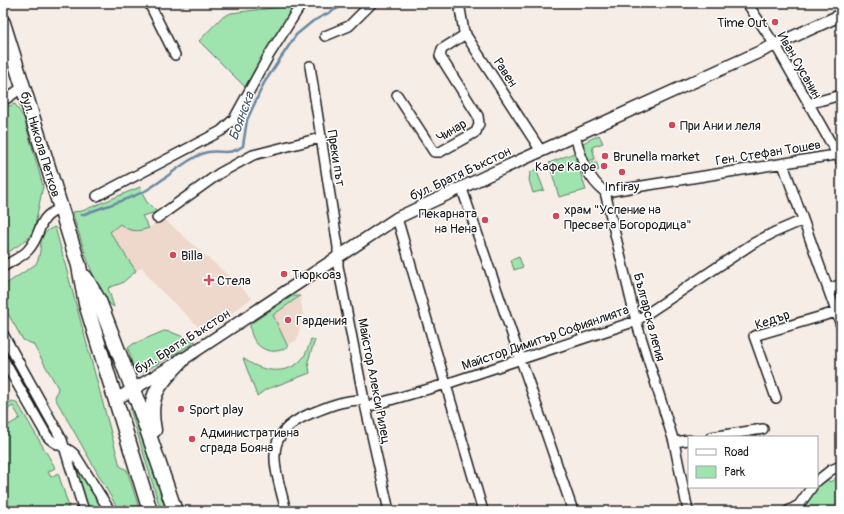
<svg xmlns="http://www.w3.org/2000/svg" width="844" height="514" font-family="Pangolin,sans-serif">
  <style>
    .built { fill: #edd8cb }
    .green { fill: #9fe3ae; stroke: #5e8065 }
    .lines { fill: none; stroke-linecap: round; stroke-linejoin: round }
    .stream { stroke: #6988a1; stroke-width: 2.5 }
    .minor-casing { stroke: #1c1c1c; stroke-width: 12 }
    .tertiary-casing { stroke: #1c1c1c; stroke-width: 14 }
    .trunk-casing { stroke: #1c1c1c; stroke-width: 17 }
    .minor { stroke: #fff; stroke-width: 9 }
    .tertiary { stroke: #fff; stroke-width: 11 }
    .trunk { stroke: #fff; stroke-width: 14 }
    .poi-dot { fill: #d1495b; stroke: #fff; stroke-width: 1.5 }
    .labels { text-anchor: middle; stroke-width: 3; stroke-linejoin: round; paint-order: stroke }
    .poi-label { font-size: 13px; fill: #1c1c1c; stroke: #fff; text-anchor: start }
    .street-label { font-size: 13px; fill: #1c1c1c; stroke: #fff }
    .water-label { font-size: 14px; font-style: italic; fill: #495b6a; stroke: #fff }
  </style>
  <rect width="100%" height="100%" fill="#f7ede7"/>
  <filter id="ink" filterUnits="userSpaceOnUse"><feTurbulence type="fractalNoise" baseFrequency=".025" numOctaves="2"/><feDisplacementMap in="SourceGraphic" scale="8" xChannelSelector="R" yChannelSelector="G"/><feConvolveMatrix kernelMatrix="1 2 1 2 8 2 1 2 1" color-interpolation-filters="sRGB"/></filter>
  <g filter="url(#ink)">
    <path class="built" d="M163,218L221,269L252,298L205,333L153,283L142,267L136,271L109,232L120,224L124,228L136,231L143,230L149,228Z
      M300,296L303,314L297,340L288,345L273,315Z"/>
    <path class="green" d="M297,5L248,90L199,41L221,18L231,13Z
      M15,104L24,118L43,186L34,230L26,240L3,256V108Z
      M599,135L603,143L592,147L595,159L588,161L583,143Z
      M574,153L586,190L559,197L549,163Z
      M596,161L599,170L592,172L589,163Z
      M536,169L544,190L533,193L529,180L530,173Z
      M140,187L146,201L157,212L142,216L149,228C138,232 129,232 120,224L110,232L136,271L122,283L108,288L114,307C95,297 80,234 72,212L82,211Z
      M55,227L120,466L127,470L140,511H119L55,398L58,388L33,344L23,340L3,305V286L36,264C45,247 34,234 55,227Z
      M519,257L523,267L514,270L511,260Z
      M292,296H300L273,315L288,347C269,358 250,346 250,324Z
      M164,331L171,332L196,342L142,373L133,367L128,348L133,344Z
      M311,339L315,340L308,361L310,373L265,390L257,396L243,358C259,371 286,377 302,359C307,353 309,345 311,339Z
      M12,401L18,404L53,464L55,468L48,472L51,477L58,473L69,507L65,509L66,511H3V416L9,425L20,418L13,406L3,412V403L5,405Z
      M135,408L166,511H161L130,409Z
      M71,457L104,511H87Z
      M841,475V511H798L810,498L814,489L825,477L830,482Z"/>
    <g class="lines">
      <path class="stream" d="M82,215C102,207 125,201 145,191C162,182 191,155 208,152C222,150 230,156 243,146L247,120L264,83L296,35L313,21L348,3"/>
      <defs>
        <path id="minor" d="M149,3L175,55
          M459,3L464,32L541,151
          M747,3L779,51L841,161
          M325,36L349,26L372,3
          M310,66L338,247V266L364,400L389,511
          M397,95L434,152H440L476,132L479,124L478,116L440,56L442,49L466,34
          M3,101L23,87
          M808,104L841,95
          M575,136C582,159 586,177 605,192L636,321L674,442L688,511
          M783,164L841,325
          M462,189L573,511
          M605,192L841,154
          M97,196L221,131L234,119L269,55L302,3
          M157,218L220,173L253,155L320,138
          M397,218L483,511
          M3,267C11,261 23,257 29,249C43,233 36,217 60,209
          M829,289L841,284
          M3,334L62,440L84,511
          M3,359L47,436C55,446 67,446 75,455L110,511
          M776,398L754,336L836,312
          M366,407L446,384L636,321L752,244L773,233L803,220
          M711,437L763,429
          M674,442L689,440
          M817,481L831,470L841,466
          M286,511C274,462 259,432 317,411C332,405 348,399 364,400
          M788,511L799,505L812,487"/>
        <path id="tertiary" d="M115,400L182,360L397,218L497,171L841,15"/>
        <path id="trunk" d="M3,23L79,266L86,304L150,511
          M85,277L99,301L138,403L175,511
          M154,430C147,395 159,384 182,360"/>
      </defs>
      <use href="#minor" class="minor-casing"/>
      <use href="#tertiary" class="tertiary-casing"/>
      <use href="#trunk" class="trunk-casing"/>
      <use href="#minor" class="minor"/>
      <use href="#tertiary" class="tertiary"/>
      <use href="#trunk" class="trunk"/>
    </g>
  </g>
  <g class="poi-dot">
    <circle cx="775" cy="22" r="4"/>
    <circle cx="672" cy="125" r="4"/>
    <circle cx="605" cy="156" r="4"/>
    <circle cx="604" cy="166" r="4"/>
    <circle cx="622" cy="172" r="4"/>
    <circle cx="556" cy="216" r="4"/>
    <circle cx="485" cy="220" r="4"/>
    <circle cx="173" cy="255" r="4"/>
    <circle cx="284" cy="274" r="4"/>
    <path d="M207 274h4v4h4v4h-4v4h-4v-4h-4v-4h4z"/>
    <circle cx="288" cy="320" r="4"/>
    <circle cx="181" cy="409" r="4"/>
    <circle cx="192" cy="439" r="4"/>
  </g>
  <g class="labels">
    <g class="poi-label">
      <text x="767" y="27" text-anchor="end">Time Out</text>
      <text x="680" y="130">При Ани и леля</text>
      <text x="613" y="161">Brunella market</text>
      <text x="596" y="171" text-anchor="end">Кафе Кафе</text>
      <text x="622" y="191" text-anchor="middle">Infiray</text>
      <text x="564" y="214">храм "Успение на<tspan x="564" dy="15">Пресвета Богородица"</tspan></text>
      <text x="477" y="218" text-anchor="end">Пекарната<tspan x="477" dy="15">на Нена</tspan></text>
      <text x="181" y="260">Billa</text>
      <text x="292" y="279">Тюркоаз</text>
      <text x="217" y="285">Стела</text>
      <text x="296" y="325">Гардения</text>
      <text x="189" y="414">Sport play</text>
      <text x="200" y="437">Административна<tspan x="200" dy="15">сграда Бояна</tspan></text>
    </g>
    <g class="street-label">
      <text transform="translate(800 65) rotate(60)" y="5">Иван Сусанин</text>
      <text transform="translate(506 72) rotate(57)" y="5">Равен</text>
      <text transform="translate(451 130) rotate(-31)" y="5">Чинар</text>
      <text transform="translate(41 144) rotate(73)" y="5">бул. Никола Петков</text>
      <text transform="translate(768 152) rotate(-9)" y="5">Ген. Стефан Тошев</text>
      <text transform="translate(337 158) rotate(81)" y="5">Преки път</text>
      <text transform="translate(460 173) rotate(-25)" y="5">бул. Братя Бъкстон</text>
      <text transform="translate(650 317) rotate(75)" y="5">Българска легия</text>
      <text transform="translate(772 319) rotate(-19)" y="5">Кедър</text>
      <text transform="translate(545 337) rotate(-19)" y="5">Майстор Димитър Софиянлията</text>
      <text transform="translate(182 341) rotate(-32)" y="5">бул. Братя Бъкстон</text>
      <text transform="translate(375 381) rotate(79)" y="5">Майстор Алекси Рилец</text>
    </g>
    <g class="water-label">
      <text transform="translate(241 116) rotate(-70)" y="5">Боянска</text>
    </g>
  </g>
  <rect width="844" height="514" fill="none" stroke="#fff" stroke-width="16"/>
  <rect x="8" y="8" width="828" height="498" fill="none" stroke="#1c1c1c" stroke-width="1.5" filter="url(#ink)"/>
  <rect x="688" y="436" width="130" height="52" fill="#ffffff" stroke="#a4a4a4"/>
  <rect x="696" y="449" width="20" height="6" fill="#ffffff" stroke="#a4a4a4"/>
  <text x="724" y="456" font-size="12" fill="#1c1c1c">Road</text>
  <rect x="696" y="466" width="20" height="12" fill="#9fe3ae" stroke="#a4a4a4"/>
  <text x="724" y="476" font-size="12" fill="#1c1c1c">Park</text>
</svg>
